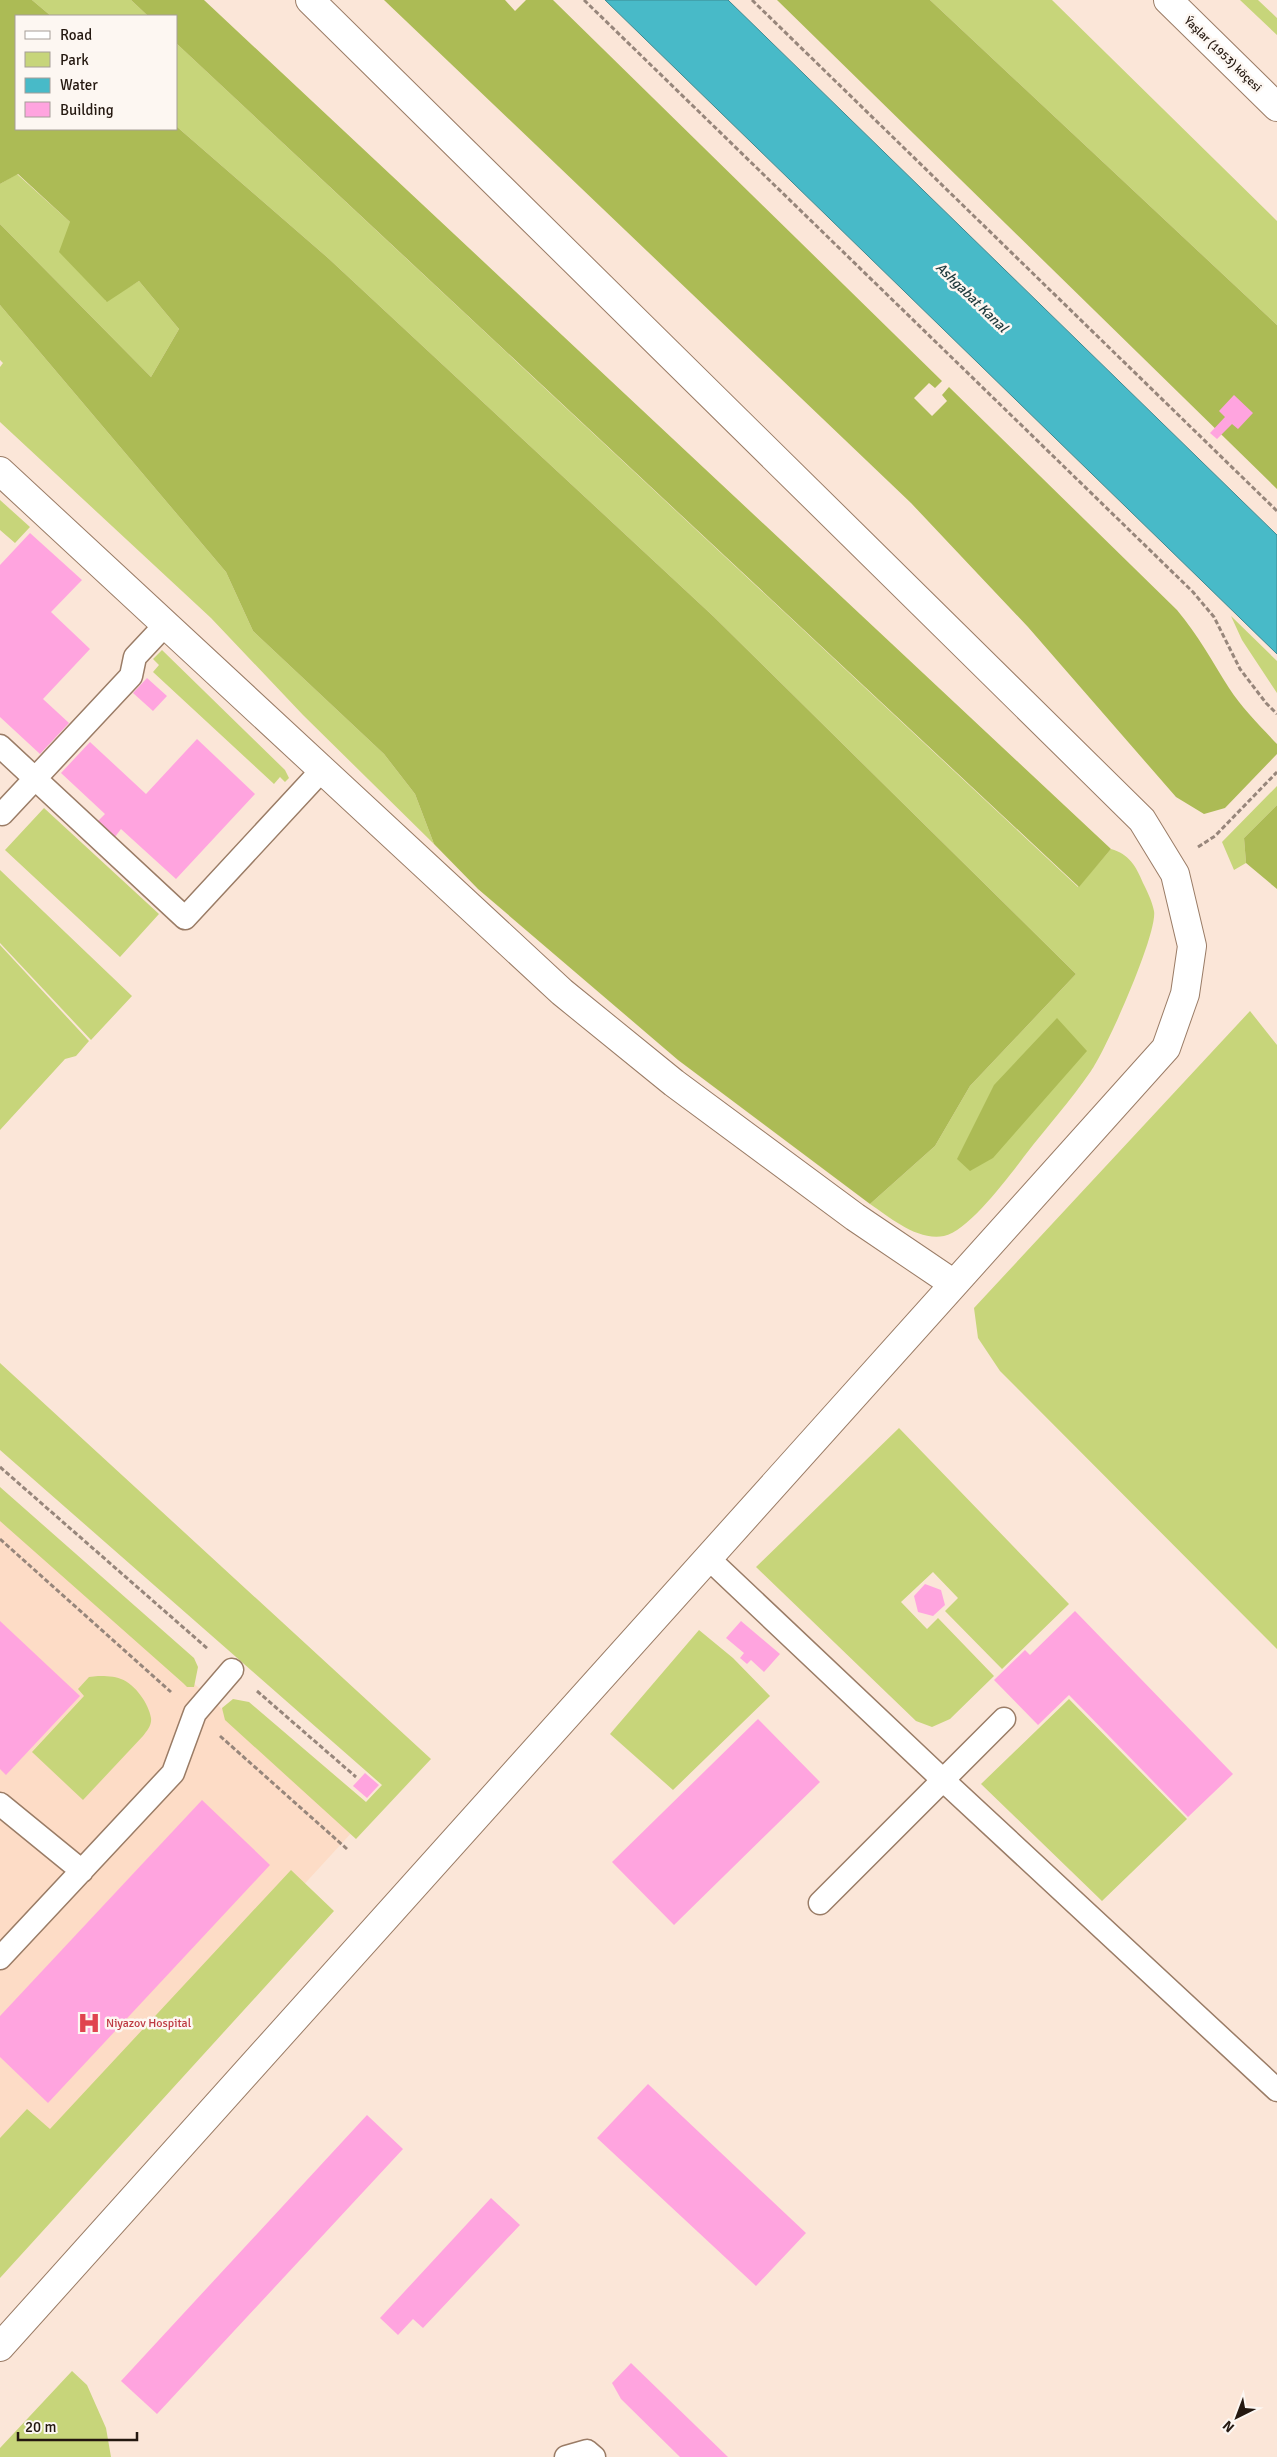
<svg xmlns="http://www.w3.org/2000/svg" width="1277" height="2457" font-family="Signika,sans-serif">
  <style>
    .built { fill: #fddcc6 }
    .green { fill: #c7d57a }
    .forest { fill: #acbb55 }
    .water { fill: #48bac8; stroke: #3d8991 }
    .building { fill: #ffa4df }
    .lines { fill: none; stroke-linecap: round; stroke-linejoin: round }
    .service-casing { stroke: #9a7c66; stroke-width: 25 }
    .minor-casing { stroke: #9a7c66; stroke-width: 30 }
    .path { stroke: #97867b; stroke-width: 3; stroke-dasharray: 5 2.5; stroke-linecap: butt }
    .service { stroke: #fff; stroke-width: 22 }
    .minor { stroke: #fff; stroke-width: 28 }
    .labels { text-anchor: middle; stroke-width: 5; stroke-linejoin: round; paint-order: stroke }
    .street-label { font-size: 12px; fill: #241810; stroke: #fdf7f2 }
    .health-label { font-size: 12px; fill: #be3a42; stroke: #fdf7f2; text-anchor: start }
    .water-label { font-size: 14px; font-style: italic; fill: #223c3f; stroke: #fdf7f2 }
  </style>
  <rect width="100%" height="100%" fill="#fbe6d8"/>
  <path class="built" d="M0,1506L354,1830L0,2216Z"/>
  <path class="green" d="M32,0H131L148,16H51Z
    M930,0H1052L1277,221V325Z
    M1240,0H1258L1277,18V35Z
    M176,43L1078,887L1111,849C1129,854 1136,866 1143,883C1147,891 1152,901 1154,911C1158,933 1106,1050 1091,1071C1071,1100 1047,1127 1026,1154C1010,1175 969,1231 944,1236C917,1241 891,1218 870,1204L935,1146L970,1086L1076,974L713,616L328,258L176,126Z
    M17,174L70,222L106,301L139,281L179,329L151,377L0,224V184Z
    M0,305L226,572L253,631L384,754L415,794L434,844L303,715L211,618L0,422V367L3,363L0,360Z
    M0,500L30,527L15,543L0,530Z
    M1231,616L1277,661V693L1242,640Z
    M162,650L285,770L289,778L285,782L280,777L274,784L153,672L159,665L153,659Z
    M1277,786V805L1244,838L1246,863L1234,870L1222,842Z
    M44,808L159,914L120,957L5,850Z
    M0,870L132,996L91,1040L0,943Z
    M0,945L89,1041L76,1056L65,1059L0,1130Z
    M1250,1011L1277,1045V1649L1000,1371L978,1338L974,1308Z
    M0,1363L431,1759L356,1839L225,1720L222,1708L233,1699L249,1702L366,1802L382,1785L0,1450Z
    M899,1428L1069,1604L1002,1669L945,1611L958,1598L933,1572L901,1602L927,1629L938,1618L994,1676L950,1719L932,1727L916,1721L756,1567Z
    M0,1487L194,1658L198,1667L194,1687H187L183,1683L0,1521Z
    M699,1630L733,1658L770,1696L673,1790L610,1734Z
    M98,1676C106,1676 114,1676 121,1679C135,1684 149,1704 151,1718C152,1725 147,1731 143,1736L83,1800L32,1752L84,1696L78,1689L89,1677Z
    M1069,1699L1187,1819L1102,1901L981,1784Z
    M291,1870L334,1911L0,2278V2138L27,2109L50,2129Z
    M72,2371L87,2385L106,2428L111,2457H0V2448Z"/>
  <path class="forest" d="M0,0H32L51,16H16V129H176V126L328,258L713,616L1076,974L970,1086L935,1146L870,1204L678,1060L478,889L434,844L415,794L384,754L253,631L226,572L0,305V224L151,377L179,329L139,281L107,302L59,252L70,222L18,174L0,184Z
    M131,0H204L1111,849L1079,887L176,43V16H148Z
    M384,0H505L515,11L526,0H553L942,381L935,388L929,383L914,398L932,416L947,401L942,395L949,387L1177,610C1198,635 1212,661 1229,688C1242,708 1260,726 1277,744V754L1225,808L1204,814L1176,797L1028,627L911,503Z
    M777,0H930L1277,325V489Z
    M1277,805V889L1246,863L1244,838Z
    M1057,1018L1087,1051L993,1158L970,1171L957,1159L994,1085Z"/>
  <path class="water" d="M605,0H728L1277,535V654Z"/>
  <path class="building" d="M1234,395L1253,413L1238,429L1232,424L1217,439L1210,433L1225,417L1219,411Z
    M30,533L82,580L51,612L90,649L43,699L69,723L40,754L0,717V565Z
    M147,678L167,696L153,711L133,693Z
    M197,739L255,794L176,879L121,829L115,837L98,821L105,814L61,773L90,742L146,794Z
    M925,1584L941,1590L945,1605L933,1616L918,1612L914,1596Z
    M1075,1611L1233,1774L1188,1817L1069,1695L1038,1725L994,1680L1025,1650L1030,1655Z
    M0,1621L80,1696L6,1775L0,1769Z
    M741,1621L780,1654L764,1672L751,1660L747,1664L740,1658L744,1653L726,1638Z
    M758,1719L820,1782L674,1925L612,1862Z
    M365,1773L379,1785L367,1798L353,1786Z
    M202,1800L270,1865L48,2103L0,2057V2016Z
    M648,2084L806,2233L756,2286L597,2138Z
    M367,2115L403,2149L157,2414L121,2381Z
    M491,2198L520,2225L423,2328L413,2319L398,2335L380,2318Z
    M631,2363L728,2457H680L621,2399L612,2383Z"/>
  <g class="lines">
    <defs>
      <path id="service" d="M0,746L185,918L322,770
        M0,812L2,814L131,676L135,657L165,625
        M708,1558L943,1780L1277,2090
        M0,1804L82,1871
        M820,1903L1004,1719
        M0,1958L173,1773L195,1713L232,1670
        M566,2457L587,2451L594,2457"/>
      <path id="minor" d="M1168,0L1277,107
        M0,471L562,992L674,1083L855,1217L954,1284
        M0,2347L1166,1048L1185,994L1192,946L1175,874L1142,820L310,0"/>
    </defs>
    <use href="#service" class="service-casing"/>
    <use href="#minor" class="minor-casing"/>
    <path class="path" d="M584,0L1193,592L1214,617L1240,669L1266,703L1277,714
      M752,0L1277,511
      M1198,847L1215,836L1277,772
      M0,1467L208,1649
      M0,1539L171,1692
      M257,1691L356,1777
      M220,1736L347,1849"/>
    <use href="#service" class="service"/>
    <use href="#minor" class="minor"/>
  </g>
  <defs>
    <symbol id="hospital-bare" viewBox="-9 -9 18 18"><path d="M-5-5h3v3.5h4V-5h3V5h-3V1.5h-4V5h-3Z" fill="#e0444e" stroke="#fdf7f2" stroke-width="2.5" paint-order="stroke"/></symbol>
  </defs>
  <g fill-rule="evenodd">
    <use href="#hospital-bare" x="73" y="2007" width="32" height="32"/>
  </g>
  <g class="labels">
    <g class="street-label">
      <text transform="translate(1223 54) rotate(44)" y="4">Ýaşlar (1953) köçesi</text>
    </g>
    <g class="health-label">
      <text x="106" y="2027">Niyazov Hospital</text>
    </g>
    <g class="water-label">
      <text transform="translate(972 297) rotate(44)" y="5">Ashgabat Kanal</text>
    </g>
  </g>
  <rect x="15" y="15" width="162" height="115" fill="#fdf7f2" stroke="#a69e98"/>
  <rect x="25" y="31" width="25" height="8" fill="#ffffff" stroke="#a69e98"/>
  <text x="60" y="40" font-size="15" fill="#241810">Road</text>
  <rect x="25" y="52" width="25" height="15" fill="#c7d57a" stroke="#a69e98"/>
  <text x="60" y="65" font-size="15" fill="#241810">Park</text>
  <rect x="25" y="78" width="25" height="15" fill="#48bac8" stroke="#a69e98"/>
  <text x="60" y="90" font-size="15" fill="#241810">Water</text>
  <rect x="25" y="102" width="25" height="15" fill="#ffa4df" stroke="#a69e98"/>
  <text x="60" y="115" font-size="15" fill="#241810">Building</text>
  <g transform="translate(1237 2417) rotate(222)" stroke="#fdf7f2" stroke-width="4" paint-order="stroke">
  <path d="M0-4L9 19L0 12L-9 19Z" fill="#241810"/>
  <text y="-8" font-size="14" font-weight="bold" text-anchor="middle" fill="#241810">N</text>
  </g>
  <path d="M18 2432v8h119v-8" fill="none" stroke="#241810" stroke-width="2.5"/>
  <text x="25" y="2432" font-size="15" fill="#241810" stroke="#fdf7f2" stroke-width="4" paint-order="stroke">20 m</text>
</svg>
